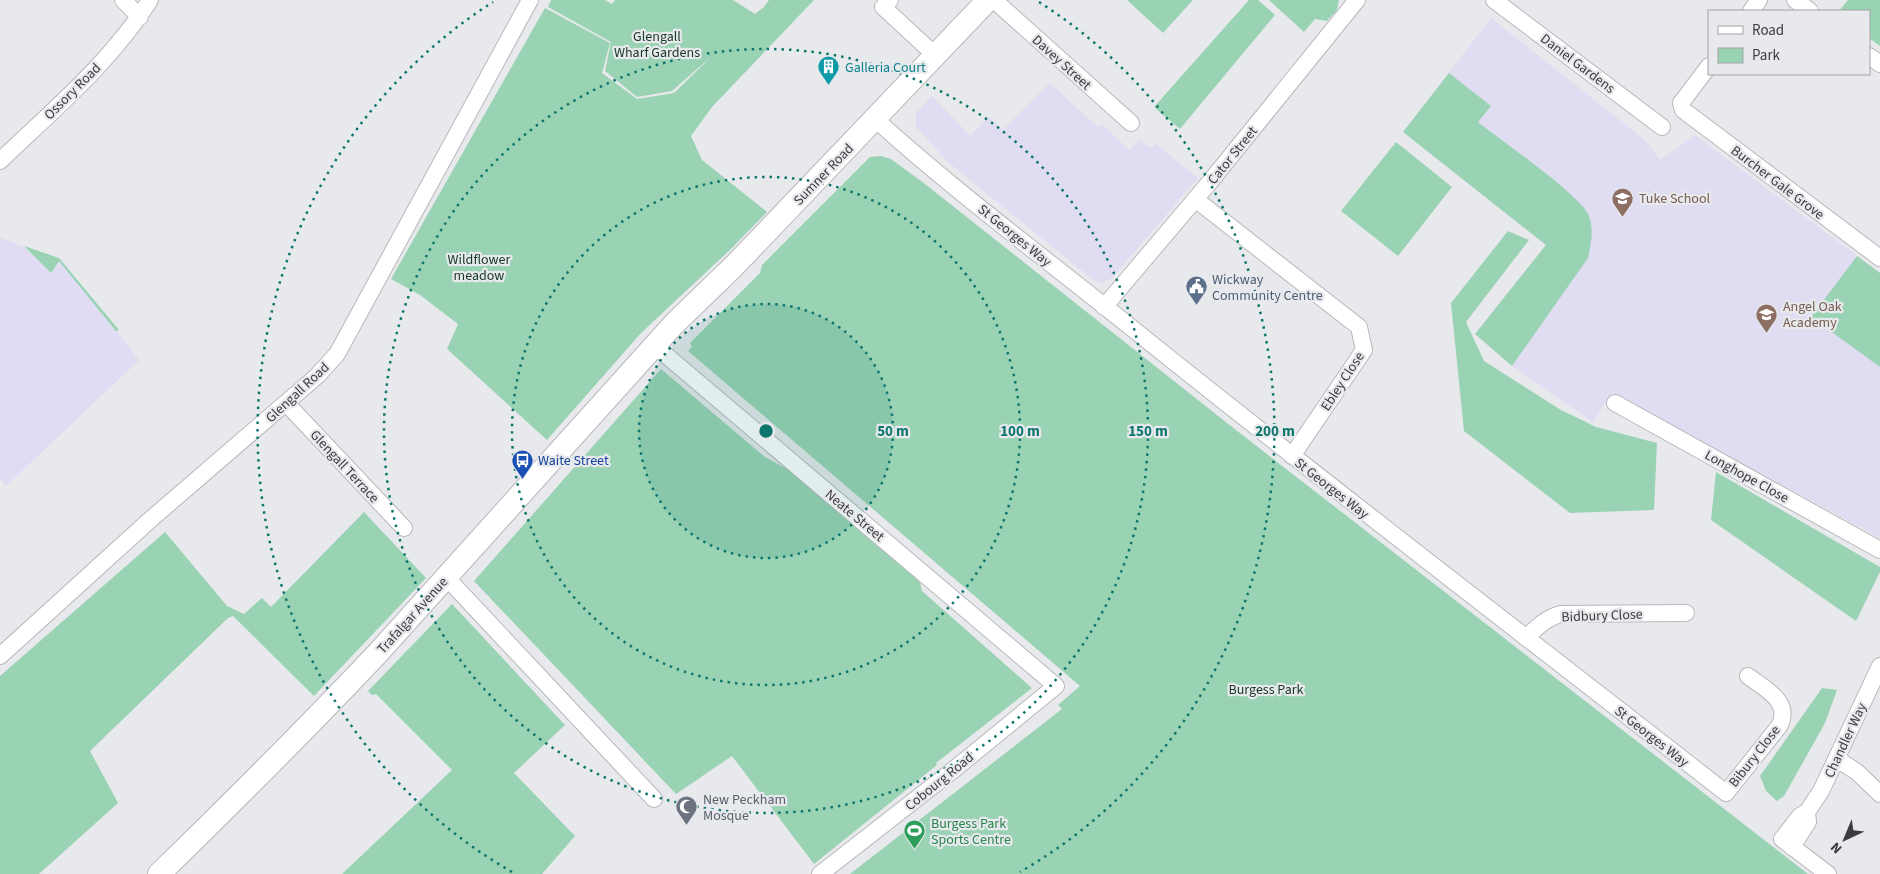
<svg xmlns="http://www.w3.org/2000/svg" width="1880" height="874" font-family="'Source Sans 3',sans-serif">
  <style>
    .industrial { fill: #dfdcf3 }
    .education { fill: #e0dcf2 }
    .green { fill: #9ad3b3 }
    .lines { fill: none; stroke-linecap: round; stroke-linejoin: round }
    .street-casing { stroke: #b6b8bb; stroke-width: 18 }
    .secondary-casing { stroke: #b6b8bb; stroke-width: 24 }
    .street { stroke: #fff; stroke-width: 16 }
    .secondary { stroke: #fff; stroke-width: 22 }
    .ring { fill: none; stroke: #0f766e; stroke-width: 2.5; stroke-dasharray: 2.5 5 }
    .labels { text-anchor: middle; stroke-width: 4.5; stroke-linejoin: round; paint-order: stroke }
    .park-label { font-size: 14px; fill: #173828; stroke: #e7e9ec }
    .street-label { font-size: 14px; fill: #3b3c3d; stroke: #e7e9ec }
    .culture-label { font-size: 14px; fill: #0d838f; stroke: #e7e9ec; text-anchor: start }
    .education-label { font-size: 14px; fill: #785e54; stroke: #e7e9ec; text-anchor: start }
    .service-label { font-size: 14px; fill: #4e5e75; stroke: #e7e9ec; text-anchor: start }
    .transit-label { font-size: 14px; fill: #164399; stroke: #e7e9ec; text-anchor: start }
    .worship-label { font-size: 14px; fill: #5b616d; stroke: #e7e9ec; text-anchor: start }
    .leisure-label { font-size: 14px; fill: #27864d; stroke: #e7e9ec; text-anchor: start }
    .centre { fill: #0f766e; stroke: #e7e9ec; stroke-width: 2.5 }
    .ring-label { font-size: 15px; text-anchor: middle; font-weight: bold; fill: #0f766e; stroke: #e7e9ec; stroke-width: 4.5; stroke-linejoin: round; paint-order: stroke }
  </style>
  <rect width="100%" height="100%" fill="#e7e9ec"/>
  <path class="industrial" d="M0,238L23,246L51,273L59,260L84,290L139,360L6,486L0,479Z"/>
  <path class="education" d="M1491,18L1646,141L1660,160L1695,135L1880,273V538L1612,393L1593,422L1512,366L1475,334L1546,245L1403,132Z
    M1050,83L1098,127L1102,124L1129,150L1140,139L1150,148L1155,143L1198,178L1112,278L1102,283L1092,279L950,164L916,127V113L932,96L970,136L989,117L1003,130Z"/>
  <path class="green" d="M551,0H605L612,4L615,0H733L755,14L764,7L769,0H814L712,107L691,136L702,160L767,212L732,248L641,333L547,440L447,349L458,324L420,295L391,279L545,8L610,43L602,73L637,99L674,93L713,55L672,91L637,97L605,71L611,42L548,7Z
    M1127,0H1193L1163,33Z
    M1249,0H1258L1275,15L1180,129L1154,107Z
    M1269,0H1339L1337,10L1327,21L1315,19L1304,32Z
    M1848,0H1880V46L1869,38V11H1839Z
    M1449,73L1491,106L1478,122C1499,139 1582,196 1589,216C1594,230 1591,244 1588,258L1512,366L1475,334L1546,245L1403,132Z
    M1396,142L1452,187L1398,256L1341,211Z
    M881,156L891,159L925,184L1227,423L1808,874H850L1062,709L1058,705L1080,686L688,351L692,347L690,343L760,273L762,265L870,157Z
    M1508,231L1529,240L1466,322L1484,361L1561,410L1596,427L1657,443L1654,510L1570,513L1464,431L1451,303Z
    M24,246L59,258L119,330L116,331L59,261L51,273Z
    M1857,256L1880,273V367L1811,317Z
    M661,369L765,457L787,469L920,582L922,591L1032,688L936,763L937,765L814,864L732,756L676,794L474,581Z
    M1716,472L1880,567V572L1856,621L1711,520Z
    M364,512L426,578L314,696L233,616L228,618L90,751L118,803L39,874H0V676L165,532L227,606L244,614L262,598L271,607Z
    M452,604L565,725L514,773L575,836L542,874H342L452,770L376,694L372,695L368,691Z
    M1822,688L1837,690L1825,723L1784,796L1777,801L1766,791L1760,776Z"/>
  <g class="lines">
    <defs>
      <path id="street" d="M123,0L140,17
        M890,0L883,7L936,56
        M994,0L1131,123
        M1494,0L1662,127
        M1795,0L1810,11
        M1751,11L1759,0
        M1869,56L1880,64
        M1709,66L1681,103L1683,110L1880,258
        M875,119C957,193 1046,259 1133,329C1328,486 1528,638 1726,793L1780,725C1791,701 1765,689 1748,676
        M0,161C52,111 111,62 150,0
        M1195,199L1359,327L1364,350L1292,456
        M1104,307L1209,183L1357,0
        M654,345L1056,686L952,771L820,874
        M286,403L404,528
        M1615,403L1880,550
        M446,577L654,799
        M1526,638C1537,627 1546,618 1561,614L1686,613
        M0,656L151,519L317,376L337,354L530,0
        M1837,759L1857,772L1880,794
        M1792,847L1808,822L1807,812
        M1828,874L1782,839L1800,816L1807,812L1821,791L1880,666"/>
      <path id="secondary" d="M159,874C233,802 306,729 377,654L674,324L735,265L988,0"/>
    </defs>
    <use href="#street" class="street-casing"/>
    <use href="#secondary" class="secondary-casing"/>
    <use href="#street" class="street"/>
    <use href="#secondary" class="secondary"/>
  </g>
  <circle cx="766" cy="431" r="127" fill="#0f766e" fill-opacity=".12"/>
  <g class="ring">
    <circle cx="766" cy="431" r="127"/>
    <circle cx="766" cy="431" r="254"/>
    <circle cx="766" cy="431" r="382"/>
    <path d="M512 872A509 509 0 0 1 493 2M1039 2A509 509 0 0 1 1020 872"/>
  </g>
  <defs>
    <symbol id="building-pin" viewBox="-11 -11 22 30"><path d="M0 17L-7.5 6A9.5 9.5 0 1 1 7.5 6Z" fill="#0f9aa8" stroke="#e7e9ec"/><path d="M-4-6H4V6H1V3H-1V6H-4ZM-2.5-4.3h1.7v1.8h-1.7ZM.8-4.3h1.7v1.8H.8ZM-2.5-1h1.7V.8h-1.7ZM.8-1h1.7V.8H.8Z" fill="#fff"/></symbol>
    <symbol id="school-pin" viewBox="-11 -11 22 30"><path d="M0 17L-7.5 6A9.5 9.5 0 1 1 7.5 6Z" fill="#8d6e63" stroke="#e7e9ec"/><path d="M0-5L7-2L0 1L-7-2ZM-4 1L0 2.5L4 1V4Q0 6-4 4Z" fill="#fff"/></symbol>
    <symbol id="civic-pin" viewBox="-11 -11 22 30"><path d="M0 17L-7.5 6A9.5 9.5 0 1 1 7.5 6Z" fill="#5c6f8a" stroke="#e7e9ec"/><path d="M-.6-6.5H3V-4.5H.6V-3L4-1V1h2V6H-6V1h2V-1L-.6-3ZM-1.2 2.5V6h2.4V2.5Z" fill="#fff"/></symbol>
    <symbol id="bus-pin" viewBox="-11 -11 22 30"><path d="M0 17L-7.5 6A9.5 9.5 0 1 1 7.5 6Z" fill="#1a4fb4" stroke="#e7e9ec"/><path d="M-5-6H5V4H4V6H2V4H-2V6H-4V4H-5ZM-3.5-4V0h7V-4ZM-3.5 1.2v1.5H-2V1.2ZM2 1.2v1.5H3.5V1.2Z" fill="#fff"/></symbol>
    <symbol id="mosque-pin" viewBox="-11 -11 22 30"><path d="M0 17L-7.5 6A9.5 9.5 0 1 1 7.5 6Z" fill="#6b7280" stroke="#e7e9ec"/><path d="M3.5-4.9A6 6 0 1 0 3.5 4.9A5 5 0 1 1 3.5-4.9Z" fill="#fff"/></symbol>
    <symbol id="stadium-pin" viewBox="-11 -11 22 30"><path d="M0 17L-7.5 6A9.5 9.5 0 1 1 7.5 6Z" fill="#2e9e5b" stroke="#e7e9ec"/><path d="M0-5a6.5 5 0 1 0 0 10a6.5 5 0 1 0 0-10ZM-3.5-1.8h7v3.6h-7Z" fill="#fff"/></symbol>
  </defs>
  <g fill-rule="evenodd">
    <use href="#building-pin" x="816" y="54" width="25" height="34"/>
    <use href="#school-pin" x="1610" y="186" width="25" height="34"/>
    <use href="#civic-pin" x="1184" y="274" width="25" height="34"/>
    <use href="#school-pin" x="1754" y="302" width="25" height="34"/>
    <use href="#bus-pin" x="510" y="448" width="25" height="34"/>
    <use href="#mosque-pin" x="674" y="794" width="25" height="34"/>
    <use href="#stadium-pin" x="902" y="818" width="25" height="34"/>
  </g>
  <g class="labels">
    <g class="park-label">
      <text x="657" y="41">Glengall<tspan x="657" dy="16">Wharf Gardens</tspan></text>
      <text x="479" y="264">Wildflower<tspan x="479" dy="16">meadow</tspan></text>
      <text x="1266" y="694">Burgess Park</text>
    </g>
    <g class="street-label">
      <text transform="translate(1062 62) rotate(42)" y="5">Davey Street</text>
      <text transform="translate(1578 63) rotate(37)" y="5">Daniel Gardens</text>
      <text transform="translate(72 91) rotate(-45)" y="5">Ossory Road</text>
      <text transform="translate(1232 155) rotate(-51)" y="5">Cator Street</text>
      <text transform="translate(823 174) rotate(-46)" y="5">Sumner Road</text>
      <text transform="translate(1778 182) rotate(37)" y="5">Burcher Gale Grove</text>
      <text transform="translate(1015 235) rotate(39)" y="5">St Georges Way</text>
      <text transform="translate(1342 381) rotate(-57)" y="5">Ebley Close</text>
      <text transform="translate(297 392) rotate(-43)" y="5">Glengall Road</text>
      <text transform="translate(345 466) rotate(47)" y="5">Glengall Terrace</text>
      <text transform="translate(1747 476) rotate(29)" y="5">Longhope Close</text>
      <text transform="translate(1332 488) rotate(38)" y="5">St Georges Way</text>
      <text transform="translate(855 515) rotate(40)" y="5">Neate Street</text>
      <text transform="translate(412 615) rotate(-48)" y="5">Trafalgar Avenue</text>
      <text transform="translate(1602 615) rotate(-2)" y="5">Bidbury Close</text>
      <text transform="translate(1652 736) rotate(38)" y="5">St Georges Way</text>
      <text transform="translate(1845 740) rotate(-65)" y="5">Chandler Way</text>
      <text transform="translate(1754 756) rotate(-52)" y="5">Bibury Close</text>
      <text transform="translate(939 781) rotate(-39)" y="5">Cobourg Road</text>
    </g>
    <g class="culture-label">
      <text x="845" y="72">Galleria Court</text>
    </g>
    <g class="education-label">
      <text x="1639" y="203">Tuke School</text>
      <text x="1783" y="311">Angel Oak<tspan x="1783" dy="16">Academy</tspan></text>
    </g>
    <g class="service-label">
      <text x="1212" y="284">Wickway<tspan x="1212" dy="16">Community Centre</tspan></text>
    </g>
    <g class="transit-label">
      <text x="538" y="465">Waite Street</text>
    </g>
    <g class="worship-label">
      <text x="703" y="804">New Peckham<tspan x="703" dy="16">Mosque</tspan></text>
    </g>
    <g class="leisure-label">
      <text x="931" y="828">Burgess Park<tspan x="931" dy="16">Sports Centre</tspan></text>
    </g>
  </g>
  <circle cx="766" cy="431" r="8" class="centre"/>
  <g class="ring-label">
    <text x="893" y="436">50 m</text>
    <text x="1020" y="436">100 m</text>
    <text x="1148" y="436">150 m</text>
    <text x="1275" y="436">200 m</text>
  </g>
  <rect x="1708" y="10" width="162" height="65" fill="#e7e9ec" stroke="#a2a4a6"/>
  <rect x="1718" y="26" width="25" height="8" fill="#ffffff" stroke="#a2a4a6"/>
  <text x="1752" y="35" font-size="15" fill="#3b3c3d">Road</text>
  <rect x="1718" y="48" width="25" height="15" fill="#9ad3b3" stroke="#a2a4a6"/>
  <text x="1752" y="60" font-size="15" fill="#3b3c3d">Park</text>
  <g transform="translate(1845 839) rotate(224)" stroke="#e7e9ec" stroke-width="4" paint-order="stroke">
  <path d="M0-4L9 19L0 12L-9 19Z" fill="#3b3c3d"/>
  <text y="-8" font-size="14" font-weight="bold" text-anchor="middle" fill="#3b3c3d">N</text>
  </g>
</svg>
